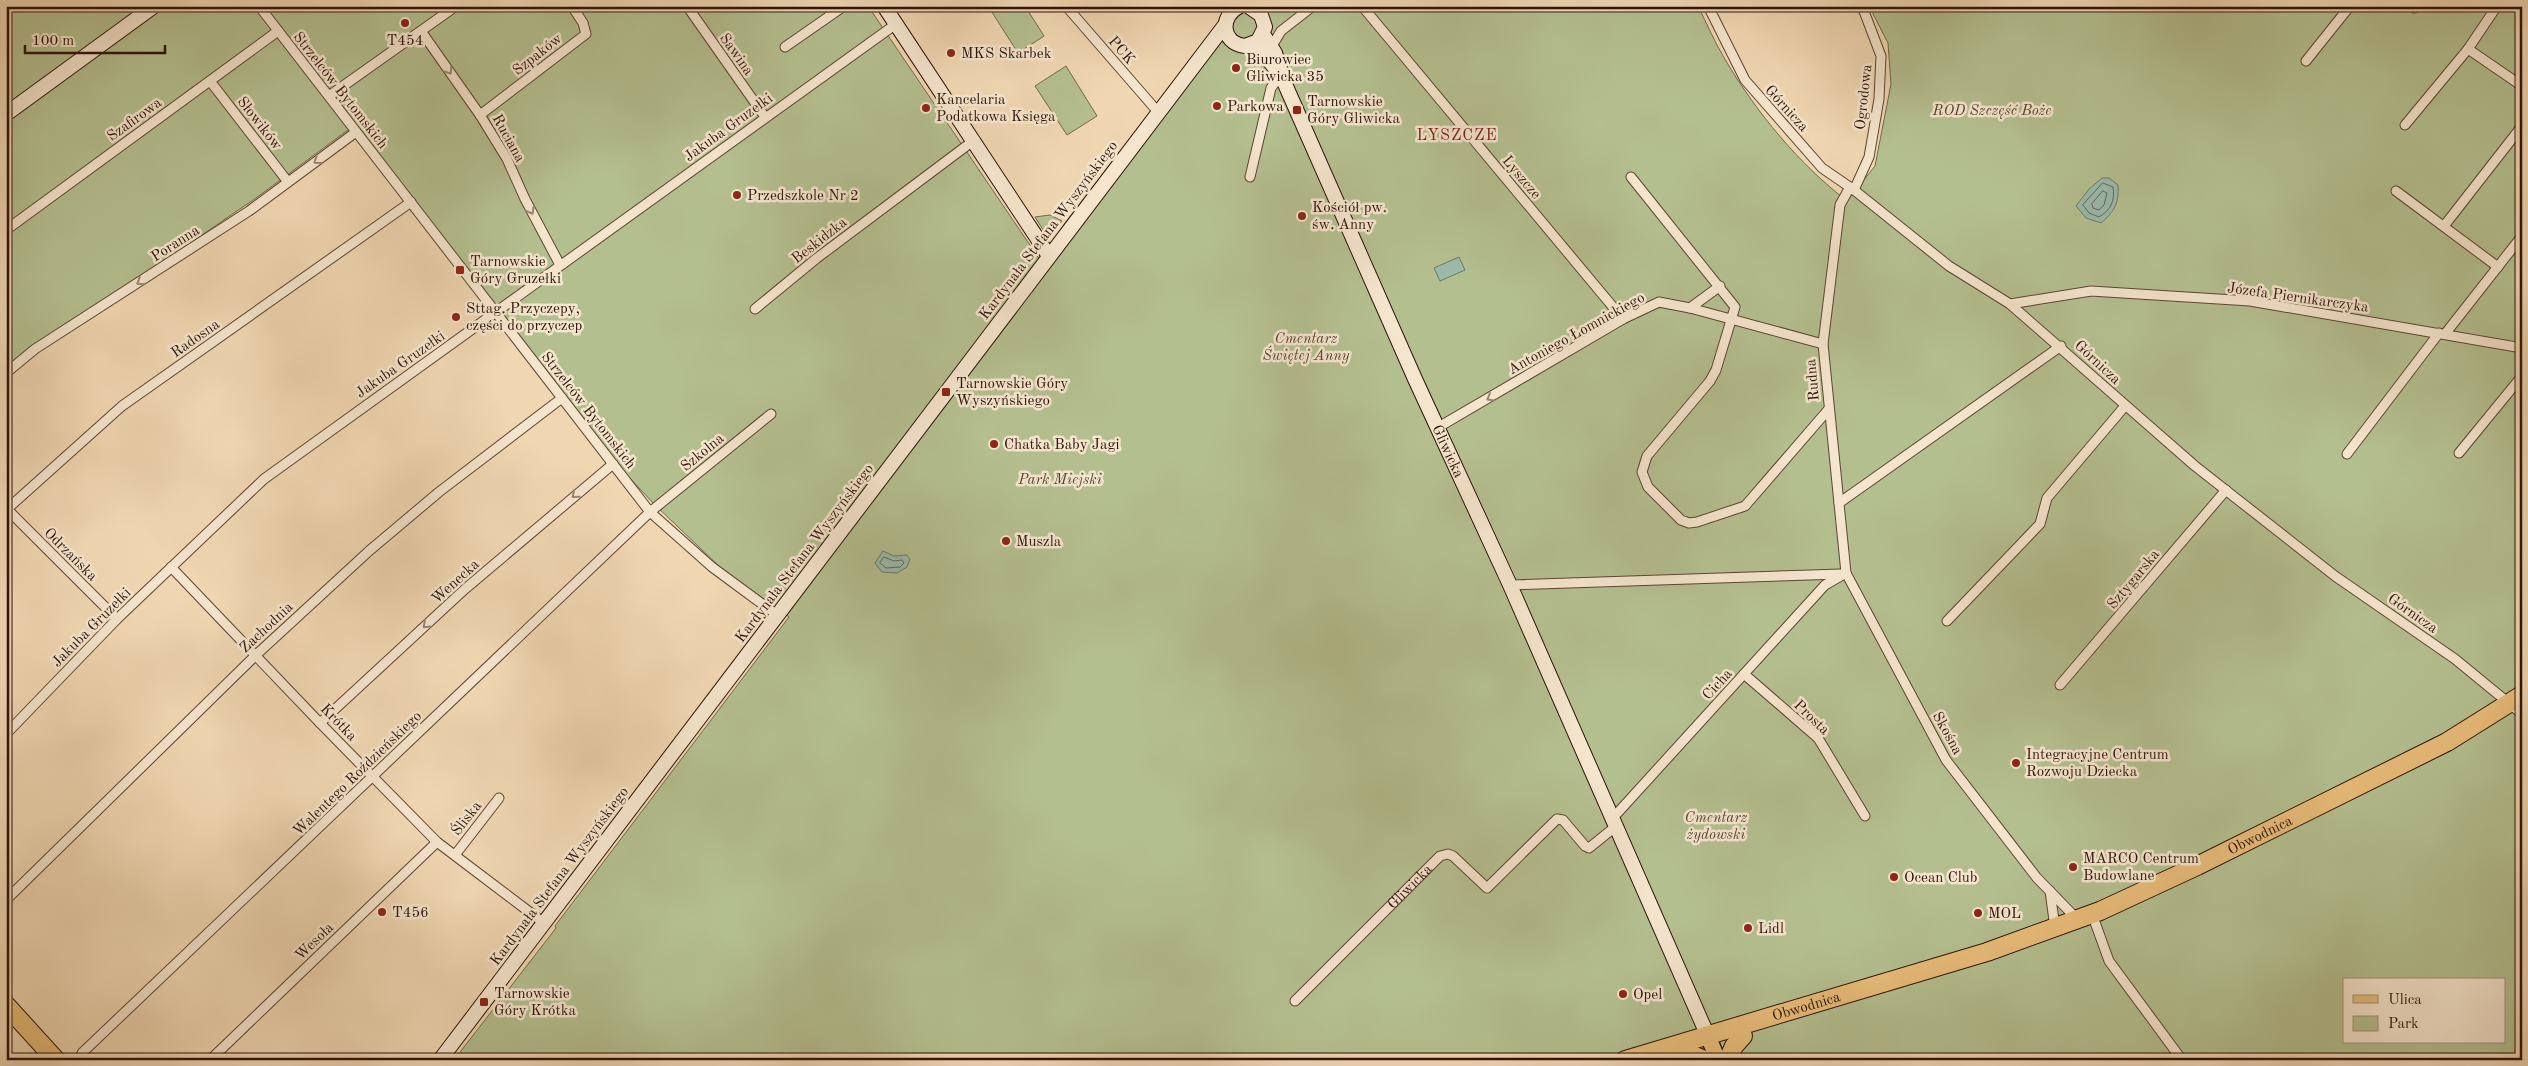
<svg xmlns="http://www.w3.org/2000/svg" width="2528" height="1066" font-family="'Old Standard TT',serif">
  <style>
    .green { fill: #b4bf90; stroke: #70694c; fill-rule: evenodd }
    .water { fill: #9abaab; stroke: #6e776a }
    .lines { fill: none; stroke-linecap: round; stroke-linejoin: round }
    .shore { stroke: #63665a; stroke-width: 1 }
    .street-casing { stroke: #5d4432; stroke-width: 11 }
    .secondary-casing { stroke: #2c1308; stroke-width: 16 }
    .primary-casing { stroke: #2c1308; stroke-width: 18 }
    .highway-casing { stroke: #2c1308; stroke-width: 20 }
    .street { stroke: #f5e5cd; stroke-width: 9 }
    .secondary { stroke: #f5e5cd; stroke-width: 14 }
    .primary { stroke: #e8bc79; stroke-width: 15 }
    .highway { stroke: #e8bc79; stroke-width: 18 }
    .oneway { stroke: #9b8674 }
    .poi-dot { fill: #8f2418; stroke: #f5e5cd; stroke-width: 2 }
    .labels { text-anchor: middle; stroke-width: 5; stroke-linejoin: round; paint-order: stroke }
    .poi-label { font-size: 15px; fill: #2c1308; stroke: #f5e5cd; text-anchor: start }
    .street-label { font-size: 15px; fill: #2c1308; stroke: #f5e5cd }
    .park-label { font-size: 15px; font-style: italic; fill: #554731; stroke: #f5e5cd }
    .neighbourhood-label { font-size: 16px; letter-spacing: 1px; fill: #7a1f14; stroke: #f5e5cd }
  </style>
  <rect width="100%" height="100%" fill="#f0d7b2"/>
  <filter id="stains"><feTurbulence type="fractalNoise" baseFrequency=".004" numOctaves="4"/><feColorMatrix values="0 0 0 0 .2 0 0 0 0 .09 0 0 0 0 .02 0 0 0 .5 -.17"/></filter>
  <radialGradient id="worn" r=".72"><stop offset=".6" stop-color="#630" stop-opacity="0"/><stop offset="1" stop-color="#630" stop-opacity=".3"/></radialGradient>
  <path class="green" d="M6,6H868L1040,260L1065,223L1231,6H1698C1707,24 1715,43 1726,61C1757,113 1799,164 1847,201L1875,166L1891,84L1888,43L1869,6H2522V1060H454L556,928L555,926L789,617L721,568L654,504L598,444L356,124L256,198L6,369ZM2344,980H2504V1042H2344Z
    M988,6H1025L1044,36L1018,53Z
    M1066,66L1097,116L1067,135L1035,86Z
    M1050,215L1062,221L1050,234L1045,233L1035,217Z"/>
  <path class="water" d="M2102,178H2109L2118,185C2119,203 2115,211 2101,223L2086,218L2076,206L2089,189Z
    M1459,257L1465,270L1440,281L1434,268Z
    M883,551L894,556L907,555L910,559L907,567L897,573L882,572L875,563Z"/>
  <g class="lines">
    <path class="shore" d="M2103,183L2113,187C2115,201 2111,210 2099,217L2089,213L2083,205Z
      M2103,191L2107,193L2104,205L2099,210L2093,208L2092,204Z
      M884,557L894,561L902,560L904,563L900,567L886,568L880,563Z"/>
    <defs>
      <g id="street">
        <path d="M259,6L650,512L712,567L777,615"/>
        <path d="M687,6L765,117"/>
        <path d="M1066,6L1158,112"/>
        <path d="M1362,6L1623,319"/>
        <path d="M1708,6L1745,80L1822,168L1854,190L1949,266L2010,304L2195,466L2335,576L2455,659L2522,714"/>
        <path d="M2412,6L2414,8"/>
        <path d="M421,31L480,115L507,159L525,199L560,265"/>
        <path d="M1272,46L1281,31L1313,6"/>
        <path d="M785,47L844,6"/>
        <path d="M2468,49L2522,86"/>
        <path d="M2306,61L2350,6"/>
        <path d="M210,81L288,182"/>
        <path d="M329,96L456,6"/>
        <path d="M480,115L586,34L583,23L572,6"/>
        <path d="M2405,125L2468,49L2497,6"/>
        <path d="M1250,177L1271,88L1281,75"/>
        <path d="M1631,177L1735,307L1716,370L1710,381L1647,456L1642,472L1648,487L1681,520L1689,523L1697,522L1745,506L1828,410"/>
        <path d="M1850,187L1840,205L1823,344L1846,573L1946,760L2037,878L2078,920"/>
        <path d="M1854,190L1869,157L1879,99L1881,56L1862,6"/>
        <path d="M2396,191L2498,267"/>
        <path d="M2444,226L2522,126"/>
        <path d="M6,230L278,31"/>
        <path d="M2010,304L2091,291L2250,301L2522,348"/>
        <path d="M1690,308L1720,286"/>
        <path d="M755,309L817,258L973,141"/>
        <path d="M2445,334L2522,236"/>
        <path d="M6,373L35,349L249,211L356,132"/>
        <path d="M1437,428L1623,319L1659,302L1690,308L1823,344"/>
        <path d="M2459,453L2522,376"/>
        <path d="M2347,454L2439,333"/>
        <path d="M1839,503L2061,346"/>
        <path d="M6,508L117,619"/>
        <path d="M6,510L122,406L411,202"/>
        <path d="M171,567L320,723L437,842L544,923"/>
        <path d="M1510,585L1841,574"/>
        <path d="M1947,621L2040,524L2047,498L2125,406"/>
        <path d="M1744,674L1818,738L1865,816"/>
        <path d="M2060,685L2226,490"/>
        <path d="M320,723L465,589L613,464"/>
        <path d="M6,734L117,619L264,479L896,24"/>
        <path d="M1612,819L1825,585L1846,573"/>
        <path d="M455,855L499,798"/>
        <path d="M2050,891L2055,928"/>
        <path d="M6,896L8,898L256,655L369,551L439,492L562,398"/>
        <path d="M2092,914L2109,961L2182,1060"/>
        <path id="s1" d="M1295,1001L1440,856L1448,854L1453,856L1487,888L1557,819L1563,820L1585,846L1589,848L1615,827"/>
        <path d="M82,1053L650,512L771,414"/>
        <path d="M210,1060L437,842"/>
      </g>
      <g id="secondary">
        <path d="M884,6L1049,256"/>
        <path d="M1240,6C1219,16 1221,43 1245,46L1258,41L1265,27L1261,15L1248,6"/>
        <path d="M1263,34L1275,53L1280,69"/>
        <path id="s2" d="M1250,46L1261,51L1281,75L1415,379L1510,585L1707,1034"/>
        <path d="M6,114L154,6"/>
        <path d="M440,1060L1225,25"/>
      </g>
      <path id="primary" d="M1707,1034L1718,1060"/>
      <g id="highway">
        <path d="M6,1005L56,1060"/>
        <path d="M1680,1054L1695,1056L1704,1060"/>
        <path id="s3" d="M1625,1060L1987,952L2100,911L2197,866L2447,742L2522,695"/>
        <path d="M1728,1060L1734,1046L1743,1036"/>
      </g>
    </defs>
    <use href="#street" class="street-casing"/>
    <use href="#secondary" class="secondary-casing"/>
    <use href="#primary" class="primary-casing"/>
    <use href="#highway" class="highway-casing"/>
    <use href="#street" class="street"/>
    <use href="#secondary" class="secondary"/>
    <use href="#primary" class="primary"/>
    <use href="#highway" class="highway"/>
  </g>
  <defs><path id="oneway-chevron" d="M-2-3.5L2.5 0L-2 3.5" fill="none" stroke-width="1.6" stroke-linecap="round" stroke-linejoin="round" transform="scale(1.25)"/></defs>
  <g class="oneway">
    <use href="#oneway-chevron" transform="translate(449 71) rotate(55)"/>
    <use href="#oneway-chevron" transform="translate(317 161) rotate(144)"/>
    <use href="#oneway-chevron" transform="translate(531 211) rotate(61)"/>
    <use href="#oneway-chevron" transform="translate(140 282) rotate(147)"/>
    <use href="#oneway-chevron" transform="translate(1490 398) rotate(150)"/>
    <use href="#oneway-chevron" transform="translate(575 495) rotate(140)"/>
    <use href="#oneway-chevron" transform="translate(426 625) rotate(137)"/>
  </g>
  <g class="poi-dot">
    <circle cx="405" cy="23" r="5"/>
    <circle cx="951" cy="53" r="5"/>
    <circle cx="1236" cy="68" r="5"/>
    <circle cx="1217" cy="106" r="5"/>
    <circle cx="926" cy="108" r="5"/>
    <rect x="1292" y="105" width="10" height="10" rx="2.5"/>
    <circle cx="737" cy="195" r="5"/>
    <circle cx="1302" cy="216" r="5"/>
    <rect x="455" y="265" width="10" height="10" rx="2.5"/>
    <circle cx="456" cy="317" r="5"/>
    <rect x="941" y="387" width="10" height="10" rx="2.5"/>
    <circle cx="994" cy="444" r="5"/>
    <circle cx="1006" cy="541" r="5"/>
    <circle cx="2016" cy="763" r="5"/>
    <circle cx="2073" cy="867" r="5"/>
    <circle cx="1894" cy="877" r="5"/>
    <circle cx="382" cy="912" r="5"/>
    <circle cx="1978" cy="913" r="5"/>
    <circle cx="1748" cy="928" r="5"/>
    <circle cx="1623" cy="994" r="5"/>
    <rect x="479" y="997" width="10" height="10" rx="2.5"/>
  </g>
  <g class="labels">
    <g class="poi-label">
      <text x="405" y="45" text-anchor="middle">T454</text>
      <text x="961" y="58">MKS Skarbek</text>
      <text x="1246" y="64">Biurowiec<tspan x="1246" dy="17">Gliwicka 35</tspan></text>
      <text x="936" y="104">Kancelaria<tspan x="936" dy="17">Podatkowa Księga</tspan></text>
      <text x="1307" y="106">Tarnowskie<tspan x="1307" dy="17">Góry Gliwicka</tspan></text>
      <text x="1227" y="111">Parkowa</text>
      <text x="747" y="200">Przedszkole Nr 2</text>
      <text x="1312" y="212">Kościół pw.<tspan x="1312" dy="17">św. Anny</tspan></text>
      <text x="470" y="266">Tarnowskie<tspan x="470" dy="17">Góry Gruzełki</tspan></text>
      <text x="466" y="313">Sttag. Przyczepy,<tspan x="466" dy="17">części do przyczep</tspan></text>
      <text x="956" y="388">Tarnowskie Góry<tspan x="956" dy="17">Wyszyńskiego</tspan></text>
      <text x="1004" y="449">Chatka Baby Jagi</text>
      <text x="1016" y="546">Muszla</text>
      <text x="2026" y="759">Integracyjne Centrum<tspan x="2026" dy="17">Rozwoju Dziecka</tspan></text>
      <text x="2083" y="863">MARCO Centrum<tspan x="2083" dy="17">Budowlane</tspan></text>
      <text x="1904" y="882">Ocean Club</text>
      <text x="392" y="917">T456</text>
      <text x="1988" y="918">MOL</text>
      <text x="1758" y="933">Lidl</text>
      <text x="494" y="998">Tarnowskie<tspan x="494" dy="17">Góry Krótka</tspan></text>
      <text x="1633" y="999">Opel</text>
    </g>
    <g class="street-label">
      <text transform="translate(1122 50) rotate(49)" y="5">PCK</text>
      <text transform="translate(537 54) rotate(-38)" y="5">Szpaków</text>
      <text transform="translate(737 54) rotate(55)" y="5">Sawina</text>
      <text transform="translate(341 90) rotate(52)" y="5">Strzelców Bytomskich</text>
      <text transform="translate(1863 97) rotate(-84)" y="5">Ogrodowa</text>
      <text transform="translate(1787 108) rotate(48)" y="5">Górnicza</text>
      <text transform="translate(134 119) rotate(-36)" y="5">Szafirowa</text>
      <text transform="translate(260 123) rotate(52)" y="5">Słowików</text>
      <text transform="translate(728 127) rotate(-36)" y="5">Jakuba Gruzełki</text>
      <text transform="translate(509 138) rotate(61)" y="5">Ruciana</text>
      <text transform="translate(1522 177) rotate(50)" y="5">Lyszcze</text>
      <text transform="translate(1048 230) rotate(-53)" y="5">Kardynała Stefana Wyszyńskiego</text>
      <text transform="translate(819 240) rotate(-38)" y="5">Beskidzka</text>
      <text transform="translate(175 243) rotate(-33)" y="5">Poranna</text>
      <text transform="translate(2298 297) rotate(8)" y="5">Józefa Piernikarczyka</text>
      <text transform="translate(1576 333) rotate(-29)" y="5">Antoniego Łomnickiego</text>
      <text transform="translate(195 338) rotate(-35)" y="5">Radosna</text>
      <text transform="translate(2098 362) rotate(43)" y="5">Górnicza</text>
      <text transform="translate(400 364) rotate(-35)" y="5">Jakuba Gruzełki</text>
      <text transform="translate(1812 380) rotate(-95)" y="5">Rudna</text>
      <text transform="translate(589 410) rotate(52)" y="5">Strzelców Bytomskich</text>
      <text dy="5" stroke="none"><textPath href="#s2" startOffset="455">Gliwicka</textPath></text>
      <text transform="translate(702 452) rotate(-39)" y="5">Szkolna</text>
      <text transform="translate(804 553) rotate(-53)" y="5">Kardynała Stefana Wyszyńskiego</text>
      <text transform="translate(71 554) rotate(45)" y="5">Odrzańska</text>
      <text transform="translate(2133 579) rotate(-50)" y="5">Sztygarska</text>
      <text transform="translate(455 581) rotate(-42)" y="5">Wenecka</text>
      <text transform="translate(2413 613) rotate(35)" y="5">Górnicza</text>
      <text transform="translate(91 627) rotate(-45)" y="5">Jakuba Gruzełki</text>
      <text transform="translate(266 627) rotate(-43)" y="5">Zachodnia</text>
      <text transform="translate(1717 684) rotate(-48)" y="5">Cicha</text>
      <text transform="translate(1812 717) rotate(44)" y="5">Prosta</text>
      <text transform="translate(339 722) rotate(46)" y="5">Krótka</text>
      <text transform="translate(1948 733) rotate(61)" y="5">Skośna</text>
      <text transform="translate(357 773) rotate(-44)" y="5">Walentego Roździeńskiego</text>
      <text transform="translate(466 818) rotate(-52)" y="5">Śliska</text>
      <text dy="5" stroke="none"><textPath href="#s3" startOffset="675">Obwodnica</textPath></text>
      <text transform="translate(559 876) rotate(-53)" y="5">Kardynała Stefana Wyszyńskiego</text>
      <text dy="5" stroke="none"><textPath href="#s1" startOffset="162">Gliwicka</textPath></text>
      <text transform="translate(314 941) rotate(-44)" y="5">Wesoła</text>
      <text dy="5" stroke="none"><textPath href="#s3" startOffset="189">Obwodnica</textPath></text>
    </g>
    <g class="park-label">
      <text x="1992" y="115">ROD Szczęść Boże</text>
      <text x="1306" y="343">Cmentarz<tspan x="1306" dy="17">Świętej Anny</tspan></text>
      <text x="1060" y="484">Park Miejski</text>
      <text x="1716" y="822">Cmentarz<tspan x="1716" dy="17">żydowski</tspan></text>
    </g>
    <g class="neighbourhood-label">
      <text x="1457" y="140">LYSZCZE</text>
    </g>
  </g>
  <rect width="2528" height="1066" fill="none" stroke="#f0d7b2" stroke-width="25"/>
  <rect x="8" y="8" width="2513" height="1051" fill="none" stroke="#2c1308" stroke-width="2.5"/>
  <rect x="12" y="12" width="2503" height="1041" fill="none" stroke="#2c1308"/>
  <rect x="2343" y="978" width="162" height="65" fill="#f5e5cd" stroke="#a5917e"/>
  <rect x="2353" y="995" width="25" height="8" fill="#e8bc79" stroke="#a5917e"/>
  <text x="2388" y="1004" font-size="15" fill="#2c1308">Ulica</text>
  <rect x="2353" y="1016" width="25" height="15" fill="#b4bf90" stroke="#a5917e"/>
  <text x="2388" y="1028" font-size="15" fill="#2c1308">Park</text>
  <path d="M25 45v8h140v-8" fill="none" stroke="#2c1308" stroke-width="2.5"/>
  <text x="32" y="45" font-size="15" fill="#2c1308" stroke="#f5e5cd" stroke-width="4" paint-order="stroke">100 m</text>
  <rect width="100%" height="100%" filter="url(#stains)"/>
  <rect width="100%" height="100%" fill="url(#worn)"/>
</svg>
